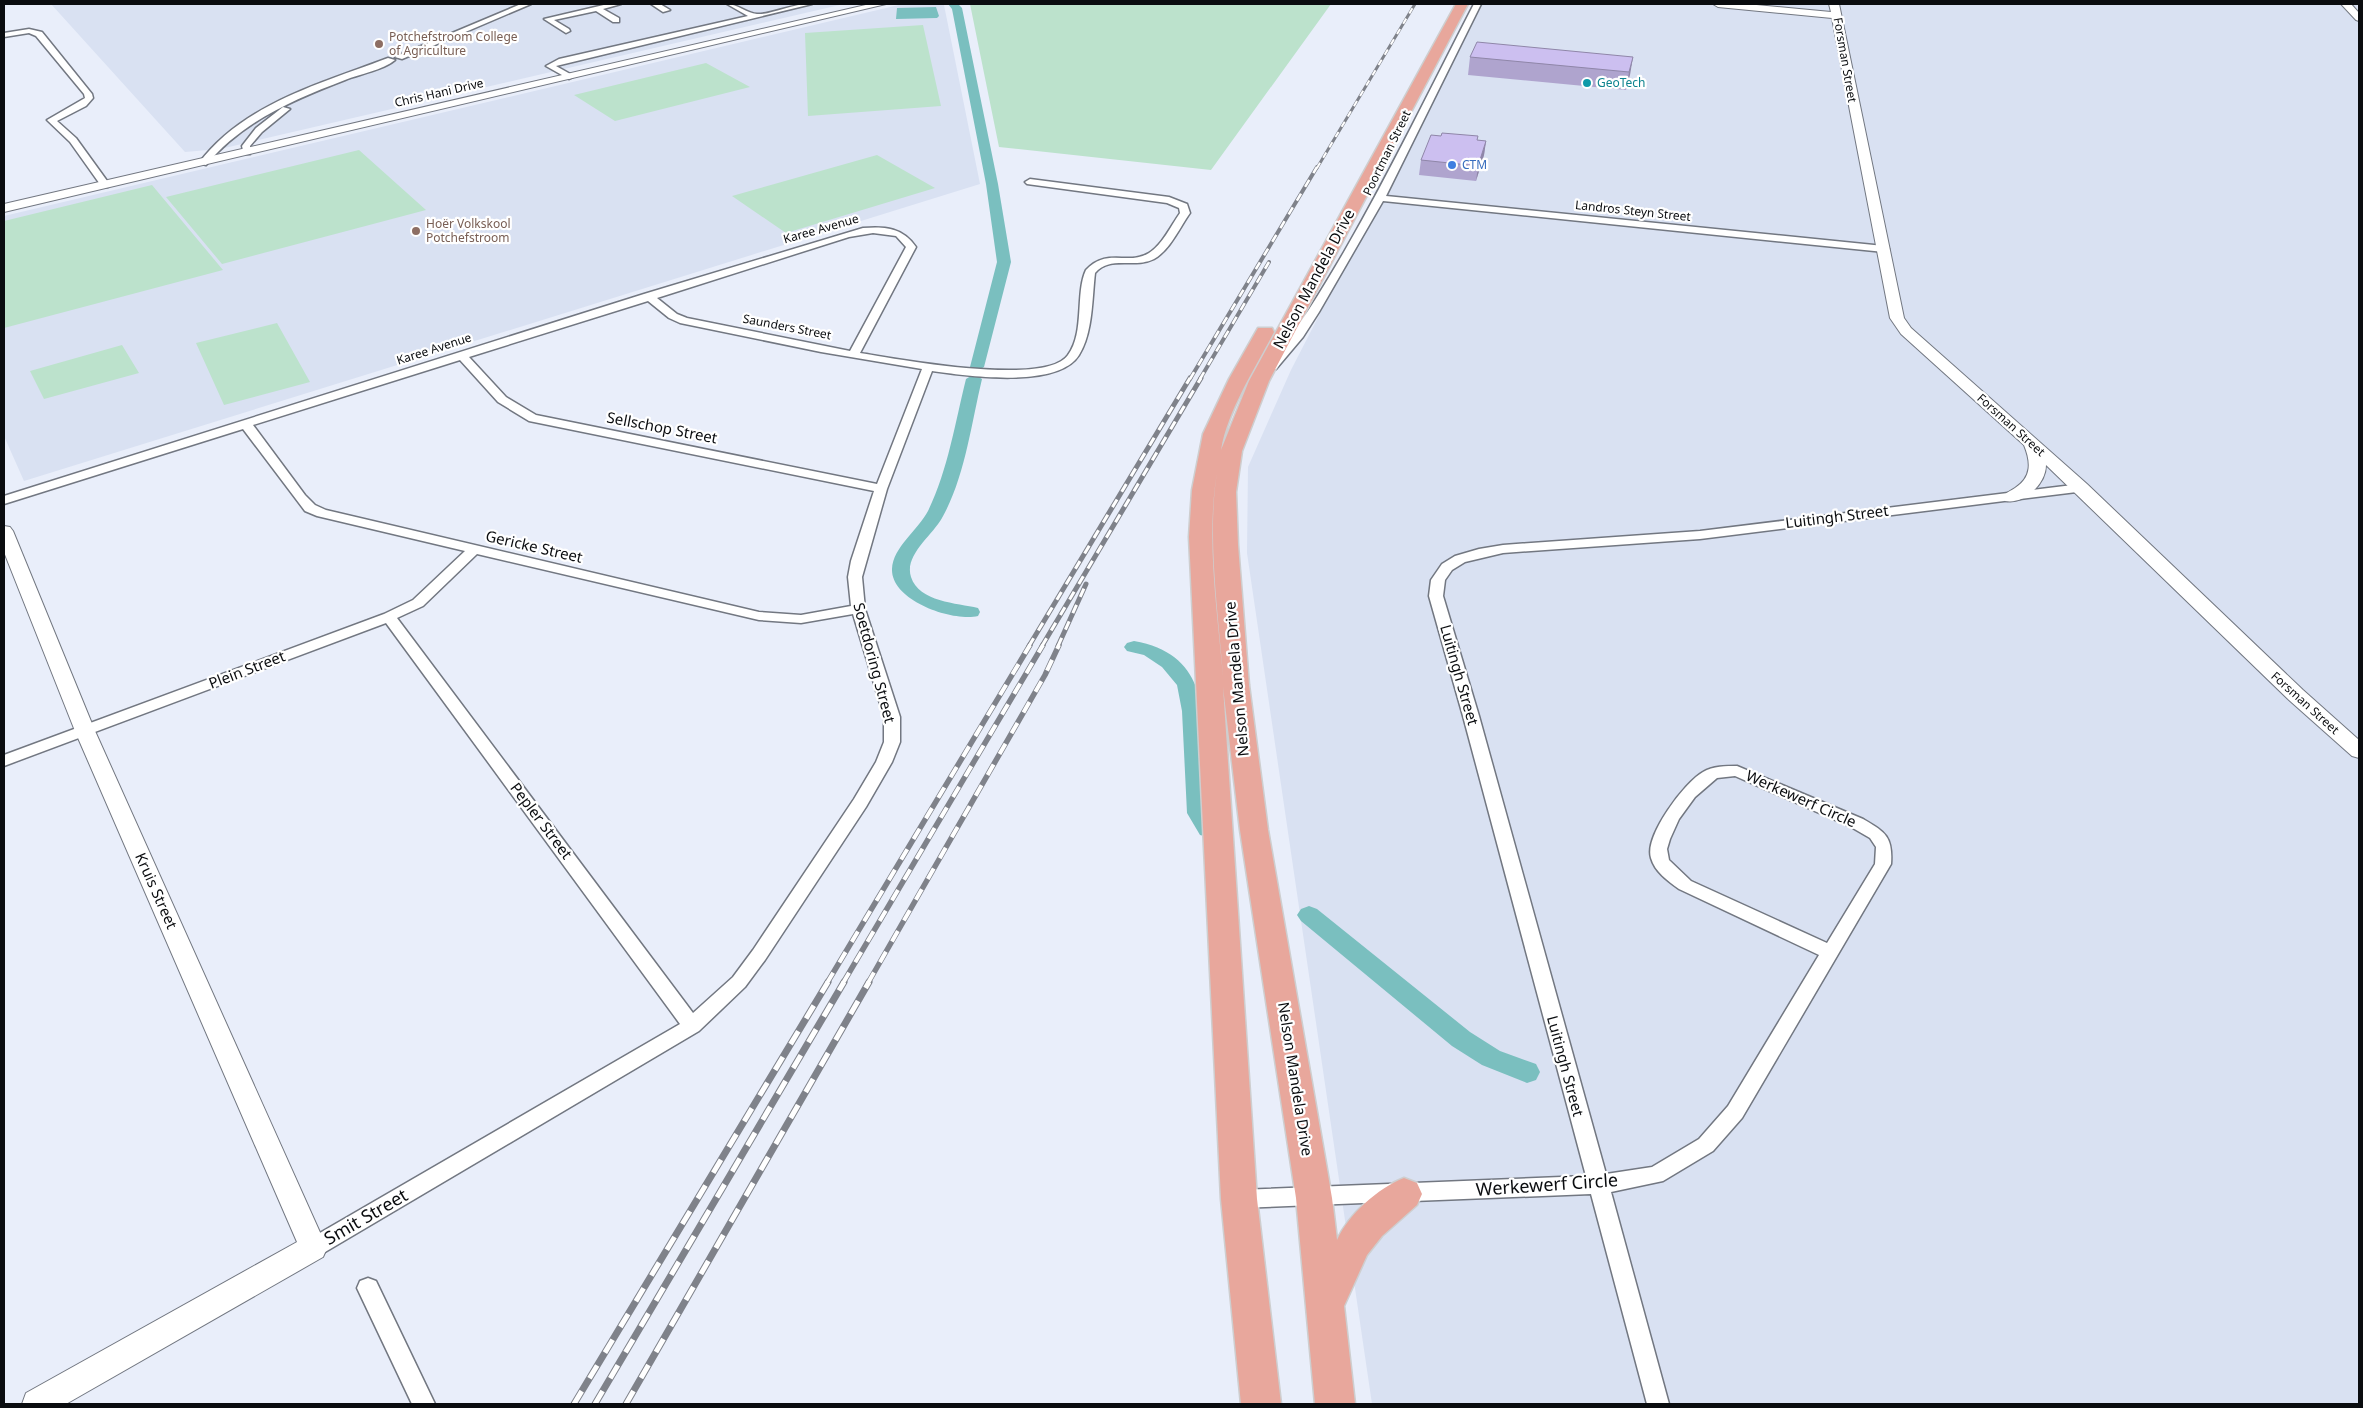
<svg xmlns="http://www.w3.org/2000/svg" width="2363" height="1408" font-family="'Noto Sans',sans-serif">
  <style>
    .built { fill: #d9e1f2 }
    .green { fill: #bce2cc }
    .water { fill: #7abfbf }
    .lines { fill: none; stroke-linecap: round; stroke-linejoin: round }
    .canal { fill: #7abfbf; fill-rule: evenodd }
    .minor-casing { stroke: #727781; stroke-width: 3 }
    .tertiary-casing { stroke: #727781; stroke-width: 2 }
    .trunk-casing { stroke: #cececf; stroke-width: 3 }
    .minor { fill: #fff; fill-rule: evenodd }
    .tertiary { fill: #fff; fill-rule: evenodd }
    .trunk { fill: #e8a79c; fill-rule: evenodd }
    .rail-far4-casing { stroke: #7f828a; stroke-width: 3 }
    .rail-far3-casing { stroke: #7f828a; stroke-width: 4 }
    .rail-far2-casing { stroke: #7f828a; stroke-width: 5 }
    .rail-far1-casing { stroke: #7f828a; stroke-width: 5.5 }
    .rail-casing { stroke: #7f828a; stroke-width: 7 }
    .rail-far4 { stroke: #fff; stroke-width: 2; stroke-dasharray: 6; stroke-linecap: butt }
    .rail-far3 { stroke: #fff; stroke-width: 2.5; stroke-dasharray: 8; stroke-linecap: butt }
    .rail-far2 { stroke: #fff; stroke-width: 3; stroke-dasharray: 9; stroke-linecap: butt }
    .rail-far1 { stroke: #fff; stroke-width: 4; stroke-dasharray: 12; stroke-linecap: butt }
    .rail { stroke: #fff; stroke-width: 5; stroke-dasharray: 15; stroke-linecap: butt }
    .wall { fill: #afa4ce }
    .shaded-wall { fill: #8f86a8 }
    .building { fill: #ccbff0; stroke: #8f86a8 }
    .education-dot { fill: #8d6e63; stroke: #fff; stroke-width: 2 }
    .culture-dot { fill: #0f9aa8; stroke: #fff; stroke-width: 2 }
    .shop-dot { fill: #3f7fe0; stroke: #fff; stroke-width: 2 }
    .labels { text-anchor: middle; stroke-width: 4.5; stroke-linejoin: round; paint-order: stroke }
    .far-education-label { font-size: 12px; fill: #785e54; stroke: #fff; text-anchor: start }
    .far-street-label { font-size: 12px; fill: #0a0c0f; stroke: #fff }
    .far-culture-label { font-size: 12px; fill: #0d838f; stroke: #fff; text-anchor: start }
    .far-shop-label { font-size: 12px; fill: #366cbe; stroke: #fff; text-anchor: start }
    .street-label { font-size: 15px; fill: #0a0c0f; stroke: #fff }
    .near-street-label { font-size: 18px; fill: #0a0c0f; stroke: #fff }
  </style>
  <rect width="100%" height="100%" fill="#e9eefa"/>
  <path class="built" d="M51,4H844L220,149L185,152Z
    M903,4L944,5L980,184L24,481L4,436V216Z
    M1479,4H2359V1404H1372L1247,553L1248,467L1291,370Z"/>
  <path class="green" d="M970,4H1331L1211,170L999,147Z
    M923,25L941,106L808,116L805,33Z
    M706,63L750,87L615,121L574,95Z
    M359,150L426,210L222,264L166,197Z
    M877,155L935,188L786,233L732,196Z
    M152,185L223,270L4,328V221Z
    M277,323L310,382L224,405L196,343Z
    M122,345L139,373L44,399L30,371Z"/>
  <path class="water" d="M936,7L939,16L937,18L896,19L897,8Z"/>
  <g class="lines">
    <path class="canal" d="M948,4H958L962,8L998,184L1011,262L984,367L977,371L970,367L997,262L986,184L952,9Z
      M974,374L982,379C971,425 965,477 942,518C932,536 904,555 911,577C919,602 957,603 978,608L980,612L978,616C953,622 891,601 892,569C893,547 918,530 928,511C948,470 955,423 966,379Z
      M1134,641C1212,655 1203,719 1207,782C1207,791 1206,804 1209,813C1211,818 1216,824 1219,829L1216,835L1208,837L1200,835L1187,813L1182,711L1177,685L1162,667L1144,655L1127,651L1124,647L1127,643Z
      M1309,906L1317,909L1470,1032L1500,1051L1536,1064L1540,1072L1536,1080L1527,1083L1482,1065L1452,1046L1301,921L1297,915L1301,909Z"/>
    <defs>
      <path id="minor" d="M521,4H531L402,59L395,57Z
        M608,4H621L603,9L619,18V22H613L596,11L554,20L569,29L570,31L566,33L544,19Z
        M651,4H660L670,10L663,12Z
        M727,4C738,4 746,13 757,14C771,15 793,3 812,4L556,66L572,75L573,77L569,79L546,66L559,59L748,16Z
        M1474,4H1481L1386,196L1884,246L1889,249L1884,252L1383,201L1319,312L1303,337L1276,369H1268V365C1299,328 1320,293 1344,252C1391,171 1431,87 1474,4Z
        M29,29L42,32L92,94L93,98L86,106L57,121L76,138L110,185L108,187H102L70,142L47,120L85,98L84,94L36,36L29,33L4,37V33Z
        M388,58L395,60C383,70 360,74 345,80C293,100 243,121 206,165L199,163C243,104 322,83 388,58Z
        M283,107L290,109L262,132L250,146V154H244L242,146L256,128Z
        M1030,179L1169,197L1187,204L1190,213C1180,227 1170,250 1154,259C1134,269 1110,255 1095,273C1092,298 1093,333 1079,355C1058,389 967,376 932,371L887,489L862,577L865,609L900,717V742L892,762L866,807L765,960L745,987L699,1031L320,1255L313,1258L306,1255L302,1248L306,1241L680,1024L386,623L4,766V755L384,614L413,600L465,551L317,516L305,511L243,429L4,504V496L644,294L863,228C886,226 903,228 916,247L860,353C897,359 1046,387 1068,355C1085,332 1075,293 1086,270C1107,247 1128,266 1149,253C1162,245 1171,226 1180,213L1179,208L1167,203L1027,184L1025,182ZM873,233L896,236L906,247L850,351L687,318L677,314L657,298L849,237ZM648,301L669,318L680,323L821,352L922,369L877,484L536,415L506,397L469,357ZM460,360L498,402L529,421L874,491L851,561L848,577L851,606L801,615L759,612L326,510L315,505L305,495L253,425ZM477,554L759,620L801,623L853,614L884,717V742L876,762L854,799L753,950L733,977L693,1013L397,618L423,606Z
        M2081,484L2085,485L2087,488L2085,491L1700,539L1503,553L1465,562L1452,570L1445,580L1443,596L1479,716L1606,1174L1652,1167L1699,1139L1728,1106L1819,955L1679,889C1668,881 1655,872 1651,858C1644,836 1685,782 1703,772C1713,766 1726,766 1737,766L1863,819C1885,832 1893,836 1891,864L1742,1118L1713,1151L1663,1181L1611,1192L1669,1404H1647L1591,1194L1239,1208L1232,1206L1229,1199L1232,1192L1239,1190L1586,1176L1463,716L1429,596L1431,580L1442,564L1455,556L1479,549L1503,545L1700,531ZM1735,776L1851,827L1870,838L1876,847L1875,864L1827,943L1691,881L1669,860L1667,849L1670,839L1679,819L1695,797L1717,778Z
        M368,1278L376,1281L435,1404H412L357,1288L360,1281Z"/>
      <path id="tertiary" d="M870,4H886L4,212V204Z
        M1713,4H1746L1831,12L1829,4H1839L1904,318L1911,328L2087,484L2303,690L2359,740V758L2352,756L2289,700L2046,465C2046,484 2024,505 2005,501L2003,497C2006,492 2011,491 2015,488C2032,477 2031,462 2024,445L1901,334L1890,318L1832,18L1718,7Z
        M2341,4H2351L2359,13V21L2356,20Z
        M4,526L10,527L13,531L95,731L327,1248L323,1257L66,1404H22L26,1393L297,1242L75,731L4,552Z"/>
      <path id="trunk" d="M1456,4H1468L1269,381L1242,451L1236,492L1238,545L1249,685L1268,830L1332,1198L1337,1240C1349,1214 1378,1188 1404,1178L1417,1183L1422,1194L1417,1205L1382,1236L1367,1255L1344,1306L1355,1404H1315L1296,1198L1240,830L1223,687L1257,1199L1281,1404H1241L1221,1199L1189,537L1192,490L1203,434L1229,379L1258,328H1272L1274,332C1255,369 1228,409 1221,450L1249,381ZM1217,472C1207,536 1218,610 1223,676C1217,608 1206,539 1217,472Z"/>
    </defs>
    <use href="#minor" class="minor-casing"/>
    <use href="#tertiary" class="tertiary-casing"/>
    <use href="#trunk" class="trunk-casing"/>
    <use href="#minor" class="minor"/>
    <use href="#tertiary" class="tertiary"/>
    <use href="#trunk" class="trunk"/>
    <defs>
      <path id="rail-far4" d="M1317,168L1415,4"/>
      <path id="rail-far3" d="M1190,379L1317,167
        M1200,379L1269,262"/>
      <path id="rail-far2" d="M1029,646L1190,378
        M1042,646L1201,378
        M1058,646L1086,584"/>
      <path id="rail-far1" d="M827,983L1030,645
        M843,983L1043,645
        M868,983L1045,675L1059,645"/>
      <path id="rail" d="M574,1404L828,982
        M595,1404L844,982
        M626,1404L869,982"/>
    </defs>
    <use href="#rail-far4" class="rail-far4-casing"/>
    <use href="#rail-far3" class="rail-far3-casing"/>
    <use href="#rail-far2" class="rail-far2-casing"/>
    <use href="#rail-far1" class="rail-far1-casing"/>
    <use href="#rail" class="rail-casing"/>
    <use href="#rail-far4" class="rail-far4"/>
    <use href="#rail-far3" class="rail-far3"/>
    <use href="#rail-far2" class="rail-far2"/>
    <use href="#rail-far1" class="rail-far1"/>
    <use href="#rail" class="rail"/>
  </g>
  <path class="wall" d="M1470,57H1633L1626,90L1468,75Z
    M1478,140L1486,141L1484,155L1476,181L1419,175L1421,160Z"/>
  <path class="shaded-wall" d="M1633,57L1630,75L1626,90L1629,72Z
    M1486,141L1484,155L1476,181L1478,166Z"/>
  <path class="building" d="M1477,42L1633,57L1629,72L1470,57Z
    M1442,133L1478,136L1477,140L1486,141L1478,166L1421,160L1431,135L1441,136Z"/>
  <g class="education-dot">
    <circle cx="379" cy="44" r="5"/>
    <circle cx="416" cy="231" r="5"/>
  </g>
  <circle class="culture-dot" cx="1587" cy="83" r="5"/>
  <circle class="shop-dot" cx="1452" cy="165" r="5"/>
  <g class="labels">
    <g class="far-education-label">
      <text x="389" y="41">Potchefstroom College<tspan x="389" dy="14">of Agriculture</tspan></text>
      <text x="426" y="228">Hoër Volkskool<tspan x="426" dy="14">Potchefstroom</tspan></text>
    </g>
    <g class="far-street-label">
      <text transform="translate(1845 60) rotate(80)" y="4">Forsman Street</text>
      <text transform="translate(439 93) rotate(-13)" y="4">Chris Hani Drive</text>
      <text transform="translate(1387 153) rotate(-64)" y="4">Poortman Street</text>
      <text transform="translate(1633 211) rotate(6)" y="4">Landros Steyn Street</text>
      <text transform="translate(821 229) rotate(-16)" y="4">Karee Avenue</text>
      <text transform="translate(787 327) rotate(11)" y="4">Saunders Street</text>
      <text transform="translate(434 349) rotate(-18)" y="4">Karee Avenue</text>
      <text transform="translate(2011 425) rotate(42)" y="4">Forsman Street</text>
      <text transform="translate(2305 703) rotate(42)" y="4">Forsman Street</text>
    </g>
    <g class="far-culture-label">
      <text x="1597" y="87">GeoTech</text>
    </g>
    <g class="far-shop-label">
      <text x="1462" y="169">CTM</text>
    </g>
    <g class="street-label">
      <text transform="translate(1314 279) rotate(-62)" y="5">Nelson Mandela Drive</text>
      <text transform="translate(662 428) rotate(11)" y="5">Sellschop Street</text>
      <text transform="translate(1837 517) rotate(-7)" y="5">Luitingh Street</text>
      <text transform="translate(534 547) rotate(13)" y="5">Gericke Street</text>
      <text transform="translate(874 663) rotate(75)" y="5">Soetdoring Street</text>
      <text transform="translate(247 670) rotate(-21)" y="5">Plein Street</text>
      <text transform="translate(1459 675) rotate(74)" y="5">Luitingh Street</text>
      <text transform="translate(1237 679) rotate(-95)" y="5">Nelson Mandela Drive</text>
      <text transform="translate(1801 799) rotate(24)" y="5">Werkewerf Circle</text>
      <text transform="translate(541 821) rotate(53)" y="5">Pepler Street</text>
      <text transform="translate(156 891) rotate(66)" y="5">Kruis Street</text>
      <text transform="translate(1565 1066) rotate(75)" y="5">Luitingh Street</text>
      <text transform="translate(1295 1079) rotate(81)" y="5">Nelson Mandela Drive</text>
    </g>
    <g class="near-street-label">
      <text transform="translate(1547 1185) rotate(-4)" y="6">Werkewerf Circle</text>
      <text transform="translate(366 1217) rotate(-30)" y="6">Smit Street</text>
    </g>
  </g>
  <rect width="2363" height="1408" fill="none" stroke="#0a0c0f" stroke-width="10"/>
</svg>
